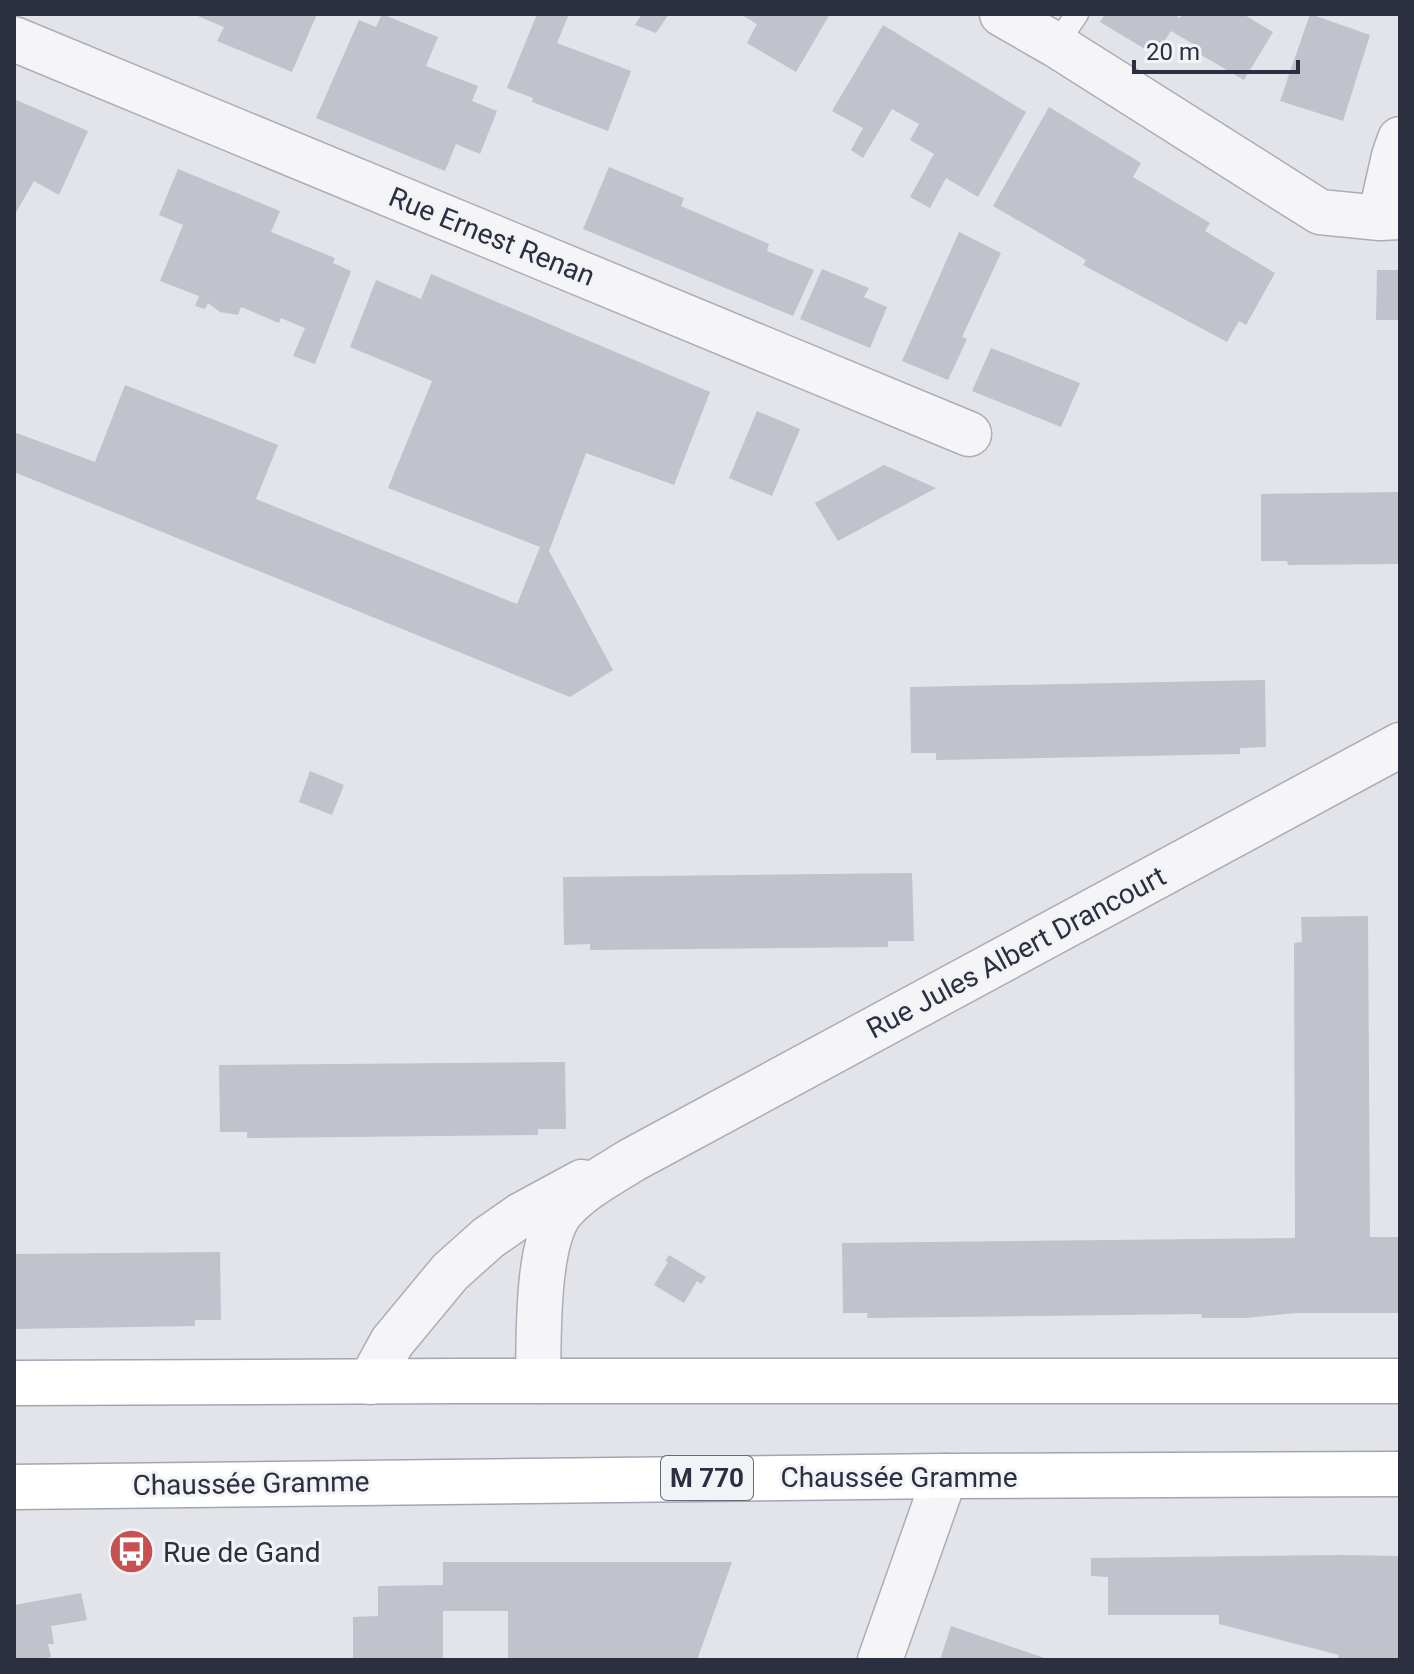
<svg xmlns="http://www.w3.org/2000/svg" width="1414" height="1674" font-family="Roboto,sans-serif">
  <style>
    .building { fill: #c0c2cc }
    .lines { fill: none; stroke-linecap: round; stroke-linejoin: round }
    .lane-casing { stroke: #abaeb6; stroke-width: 25 }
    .street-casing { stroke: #abaeb6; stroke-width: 47 }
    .primary-casing { stroke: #a2a6b4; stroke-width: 47 }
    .lane { stroke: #f5f5f8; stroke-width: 22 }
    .street { stroke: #f5f5f8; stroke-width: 44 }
    .primary { stroke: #fff; stroke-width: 44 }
    .labels { text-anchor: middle; stroke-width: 6; stroke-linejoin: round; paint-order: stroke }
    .shield { fill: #f2f3f7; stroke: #676a77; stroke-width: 2 }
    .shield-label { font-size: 26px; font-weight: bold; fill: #2b2f40 }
    .street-label { font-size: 28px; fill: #2b2f40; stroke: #f2f3f7 }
    .poi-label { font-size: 28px; fill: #2b2f40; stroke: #f2f3f7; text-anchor: start }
  </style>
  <rect width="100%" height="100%" fill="#e2e4e9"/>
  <path class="building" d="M193,14H317L292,72L217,41L224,27Z
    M382,14L438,37L426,66L478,86L472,101L497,111L480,154L456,144L445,171L316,118L359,20L376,27Z
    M537,14H569L557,43L631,71L608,131L532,102L533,98L507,88Z
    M642,14H669L656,33L635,25Z
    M740,14H830L796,72L747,43L757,24Z
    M1105,14H1173L1180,18L1183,14H1243L1273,32L1244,80L1191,49L1195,45L1171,31L1155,55L1100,22Z
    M1310,14L1370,35L1343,121L1280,101Z
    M883,25L1026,112L978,197L946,178L930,208L910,197L934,154L910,140L919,124L892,109L863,158L851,150L863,128L832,111Z
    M14,99L88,131L59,195L34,181L14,216Z
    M1049,107L1141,163L1133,177L1210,223L1205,231L1275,273L1246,325L1239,321L1227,342L1083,265L1086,260L993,206Z
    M609,167L684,198L681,206L769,244L767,251L814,270L793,316L583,229Z
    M178,169L280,211L271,232L335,258L333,263L351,271L315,364L293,356L305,328L281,318L279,323L241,307L238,315L220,312L208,303L205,309L195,306L199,296L160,281L183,225L159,215Z
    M959,232L1001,253L962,337L967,339L948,380L902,361Z
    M822,269L869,288L864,297L887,307L870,348L800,319Z
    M1377,270H1400V320H1376Z
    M431,274L710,392L674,485L586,453L549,551L613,670L570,697L14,472V432L95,462L125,385L278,445L256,499L517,604L540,547L388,488L432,381L350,347L376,280L421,299Z
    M991,348L1080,383L1061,427L972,391Z
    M757,411L800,429L772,496L729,478Z
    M884,465L936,488L838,541L815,503Z
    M1400,492V564L1288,565L1287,561H1261V494Z
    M1265,680L1266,747L1240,748V754L936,760V753H911L910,687Z
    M310,771L344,785L332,815L299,802Z
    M912,873L914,941H888V947L590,950V944L564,945L563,877Z
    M1368,916L1370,1237H1400V1313H1296L1245,1318H1202L1201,1314L867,1318L868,1313H843L842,1243L1295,1238L1294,943L1302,942L1301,917Z
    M565,1062L566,1129H538V1135L247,1138V1132H220L219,1065Z
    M220,1252L221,1320H195V1326L14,1329V1254Z
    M669,1255L706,1277L701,1284L697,1281L684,1303L654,1285L668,1262L665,1261Z
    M1342,1555L1400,1556V1660H1337L1339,1655L1219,1624V1615H1108V1577L1091,1576V1558Z
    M443,1562H732L697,1660H508V1611H443V1660H353V1617L378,1616V1586L443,1585Z
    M81,1593L87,1620L51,1626L54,1644H48L51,1657L32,1660H14V1605Z
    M951,1626L1050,1660H940Z"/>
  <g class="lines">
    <defs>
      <path id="lane" d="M1056,45L1077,14"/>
      <path id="street" d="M1002,14L1056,45L1320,212L1380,218L1400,217
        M14,39L969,434
        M1380,218L1394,156L1400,139
        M538,1381C539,1338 536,1244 562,1211C581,1189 608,1175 632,1160L1400,745
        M370,1382L392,1342L450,1272L488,1238L521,1215L582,1182
        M880,1660L945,1476"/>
      <path id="primary" d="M14,1383L456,1381H1400
        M14,1487L945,1476L1400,1474"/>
    </defs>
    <use href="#lane" class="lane-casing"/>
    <use href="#street" class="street-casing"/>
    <use href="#primary" class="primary-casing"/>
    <use href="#lane" class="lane"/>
    <use href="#street" class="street"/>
    <use href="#primary" class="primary"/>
  </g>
  <defs>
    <symbol id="bus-disc" viewBox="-11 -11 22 22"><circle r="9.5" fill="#c55250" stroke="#f2f3f7"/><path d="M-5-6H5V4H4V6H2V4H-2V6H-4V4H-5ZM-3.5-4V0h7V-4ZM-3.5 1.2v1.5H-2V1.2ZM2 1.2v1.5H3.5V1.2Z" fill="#fff"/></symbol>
  </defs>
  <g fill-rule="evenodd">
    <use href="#bus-disc" x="106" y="1526" width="51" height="51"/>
  </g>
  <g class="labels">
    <rect class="shield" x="661" y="1456" width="92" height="44" rx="6"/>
    <g class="shield-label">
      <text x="707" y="1487">M 770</text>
    </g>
    <g class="street-label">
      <text transform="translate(492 236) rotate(22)" y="10">Rue Ernest Renan</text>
      <text transform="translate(1016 952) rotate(-28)" y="10">Rue Jules Albert Drancourt</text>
      <text x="899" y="1487">Chaussée Gramme</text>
      <text transform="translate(251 1483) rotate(-1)" y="10">Chaussée Gramme</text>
    </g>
    <g class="poi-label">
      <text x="163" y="1562">Rue de Gand</text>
    </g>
  </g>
  <rect width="1414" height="1674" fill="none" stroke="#2b2f40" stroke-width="32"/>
  <path d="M1134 60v12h164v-12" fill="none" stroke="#2b2f40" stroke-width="4"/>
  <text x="1146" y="60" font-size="24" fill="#2b2f40" stroke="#f2f3f7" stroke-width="6" paint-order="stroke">20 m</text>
</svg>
